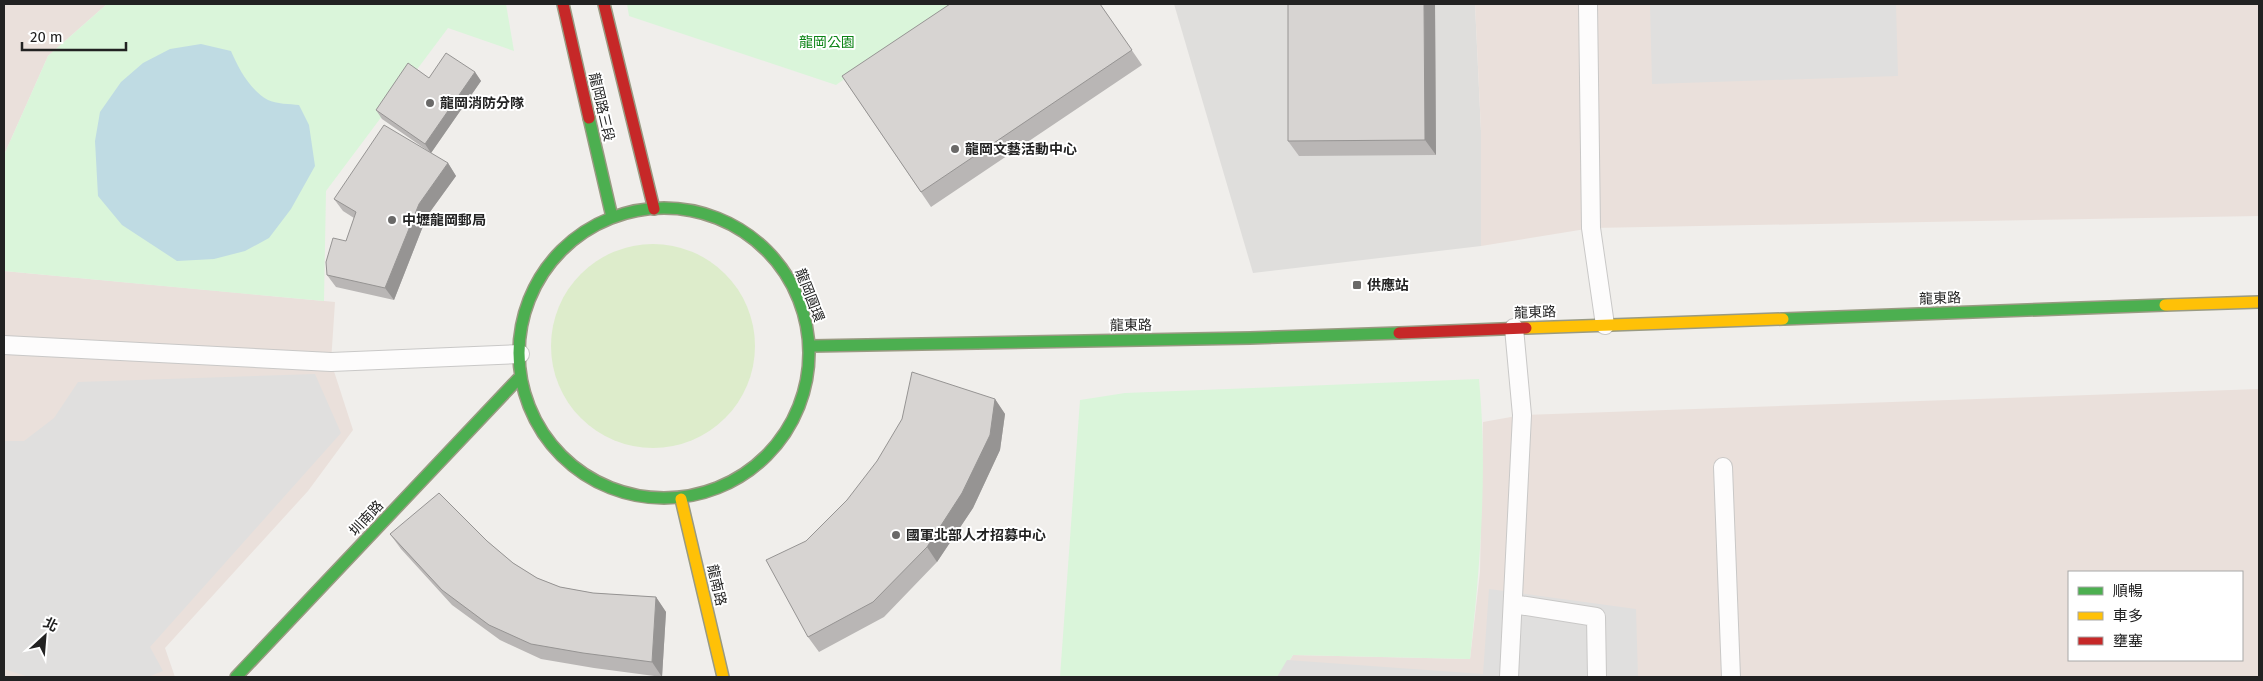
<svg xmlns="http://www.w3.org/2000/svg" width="2263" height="681" font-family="'Fira Sans','Noto Sans TC',sans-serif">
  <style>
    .residential { fill: #dfdedc }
    .military { fill: #eae0db; fill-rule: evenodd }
    .grass { fill: #ddeccb }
    .park { fill: #daf5da }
    .parking { fill: #e0dfde }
    .water { fill: #bfdbe3 }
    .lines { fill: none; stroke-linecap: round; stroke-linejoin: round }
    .lane-casing { stroke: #c9c8c7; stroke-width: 20 }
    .fast-casing { stroke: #999a82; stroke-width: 14 }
    .slow-casing { stroke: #999a82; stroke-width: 14 }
    .jam-casing { stroke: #999a82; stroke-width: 14 }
    .lane { stroke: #fdfcfc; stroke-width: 18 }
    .fast { stroke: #4caf50; stroke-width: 11 }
    .slow { stroke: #ffc107; stroke-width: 11 }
    .jam { stroke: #c62828; stroke-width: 11 }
    .wall { fill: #b9b6b5 }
    .shaded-wall { fill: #969493 }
    .building { fill: #d7d4d2; stroke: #969493 }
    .poi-dot { fill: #6a6968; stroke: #fff; stroke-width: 2 }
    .labels { text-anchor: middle; stroke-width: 4; stroke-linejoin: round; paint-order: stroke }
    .park-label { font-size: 14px; fill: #0c8416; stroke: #fff }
    .poi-label { font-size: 14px; font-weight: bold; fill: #222; stroke: #fff; text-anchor: start }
    .street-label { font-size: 14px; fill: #222; stroke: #fff }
  </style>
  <rect width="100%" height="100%" fill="#f0eeeb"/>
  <path class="residential" d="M1174,4H1475L1481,131V246L1253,273Z"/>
  <path class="military" d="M4,4H107L48,56L4,155Z
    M1475,4H2259V216L1592,228L1481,246V131Z
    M4,271L335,302L331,362L353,430L308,491L165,648L175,677H4Z
    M2259,389V677H1279L1293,655L1470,659L1480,572L1483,422L1522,415ZM2069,572H2242V660H2069Z"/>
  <path class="grass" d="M551 346a102 102 0 1 1 204 0a102 102 0 1 1-204 0Z"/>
  <path class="park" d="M107,4H506L514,51L448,28L326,191L324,301L4,271V155L48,56Z
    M627,4H951L836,85L629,16Z
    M1479,379C1488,472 1480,567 1470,659L1293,655L1279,677H1060L1080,400L1125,393Z"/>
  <path class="parking" d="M1650,4H1896L1898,76L1652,84Z
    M315,374L341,433L150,647L163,671L148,677H29L4,669V441H24L54,418L78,382Z
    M1489,589L1636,609L1638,677H1277L1287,660L1483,674Z"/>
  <path class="water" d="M201,44L231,51C239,69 249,89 268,100C276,104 290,104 299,105L309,125L315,166L291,209L269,238L245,251L214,259L177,261L122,225L98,196L95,141L100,112L121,82L143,63L170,49Z"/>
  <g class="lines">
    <defs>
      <path id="lane" d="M1588,4L1591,228L1605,325
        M4,345L331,362L520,354
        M1723,467L1731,677
        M1513,604L1596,617L1597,677
        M1509,677L1522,415L1514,328"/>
      <path id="fast" d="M589,118L612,217
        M519 353a145 145 0 1 1 290 0a145 145 0 1 1-290 0Z
        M1783,319L2165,305
        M812,346L1250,338L1399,333
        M236,677L518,379"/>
      <path id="slow" d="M2165,305L2259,302
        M1526,328L1783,319
        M681,499L723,677"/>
      <path id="jam" d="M563,4L589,118
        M604,4L654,209
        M1399,333L1526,328"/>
    </defs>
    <use href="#lane" class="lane-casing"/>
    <use href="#fast" class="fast-casing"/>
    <use href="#slow" class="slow-casing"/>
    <use href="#jam" class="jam-casing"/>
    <use href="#lane" class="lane"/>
    <use href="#fast" class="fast"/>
    <use href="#slow" class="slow"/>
    <use href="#jam" class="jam"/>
  </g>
  <path class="wall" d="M1100,4L1142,65L931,207L842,76Z
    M1435,4L1436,155L1299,156L1288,141Z
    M475,72L481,81L431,153L382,119L376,110L429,78Z
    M448,163L456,176L427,216L394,300L336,287L327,275L346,241L354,218L343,211L334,199Z
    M995,399L1005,414L1000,450L973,508L937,562L884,617L819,652L808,637L806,541L847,500Z
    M390,534L487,541L513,563L537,578L560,587L593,593L656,597L666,612L662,677L594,668L541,659L500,640L452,605L401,549Z"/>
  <path class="shaded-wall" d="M1424,4H1435L1436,155L1425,140Z
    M475,72L481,81L431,153L425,144Z
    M448,163L456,176L427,216L394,300L385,288L419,204Z
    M995,399L1005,414L1000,450L973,508L937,562L927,547Z
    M656,597L666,612L662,677L652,662Z"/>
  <path class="building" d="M950,4H1100L1132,50L921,192L842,76Z
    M1288,4H1424L1425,140L1288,141Z
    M446,53L475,72L425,144L376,110L408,63L429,78Z
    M384,125L448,163L419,204L385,288L327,275L326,262L333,238L346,241L356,212L334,199Z
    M912,372L995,399L990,435L962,493L927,547L873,602L808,637L766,560L806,541L847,500L877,461L902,419Z
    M439,493L487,541L513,563L537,578L560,587L593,593L656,597L652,662L583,653L531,644L489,625L442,590L390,534Z"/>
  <g class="poi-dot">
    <circle cx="430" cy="103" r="5"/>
    <circle cx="955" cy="149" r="5"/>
    <circle cx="392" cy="220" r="5"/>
    <rect x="1352" y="280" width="10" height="10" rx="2.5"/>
    <circle cx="896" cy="535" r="5"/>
  </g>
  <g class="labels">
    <g class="park-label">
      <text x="827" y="47">龍岡公園</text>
    </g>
    <g class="poi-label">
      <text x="440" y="108">龍岡消防分隊</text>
      <text x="965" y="154">龍岡文藝活動中心</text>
      <text x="402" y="225">中壢龍岡郵局</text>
      <text x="1367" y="290">供應站</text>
      <text x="906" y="540">國軍北部人才招募中心</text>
    </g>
    <g class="street-label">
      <text transform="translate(602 107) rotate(77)" y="5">龍岡路三段</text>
      <text transform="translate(810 295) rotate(69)" y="5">龍岡圓環</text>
      <text transform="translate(1940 298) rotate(-2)" y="5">龍東路</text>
      <text transform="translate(1535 312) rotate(-2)" y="5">龍東路</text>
      <text transform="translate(1131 325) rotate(-1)" y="5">龍東路</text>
      <text transform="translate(366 518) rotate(-47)" y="5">圳南路</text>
      <text transform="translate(717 585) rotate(77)" y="5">龍南路</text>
    </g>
  </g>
  <rect width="2263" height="681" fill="none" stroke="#222222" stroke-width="10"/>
  <rect x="2068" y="571" width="175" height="90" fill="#ffffff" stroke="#a7a7a7"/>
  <rect x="2078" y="587" width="25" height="8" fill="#4caf50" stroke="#a7a7a7"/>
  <text x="2113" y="596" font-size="15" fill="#222222">順暢</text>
  <rect x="2078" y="612" width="25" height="8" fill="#ffc107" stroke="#a7a7a7"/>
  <text x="2113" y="621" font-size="15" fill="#222222">車多</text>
  <rect x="2078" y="637" width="25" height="8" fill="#c62828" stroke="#a7a7a7"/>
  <text x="2113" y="646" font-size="15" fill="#222222">壅塞</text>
  <g transform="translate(45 636) rotate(26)" stroke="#ffffff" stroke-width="4" paint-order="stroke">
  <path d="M0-4L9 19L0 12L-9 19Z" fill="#222222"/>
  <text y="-8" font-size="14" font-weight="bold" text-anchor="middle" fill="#222222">北</text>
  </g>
  <path d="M22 42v8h104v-8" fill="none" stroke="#222222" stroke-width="2.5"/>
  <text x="30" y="42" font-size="15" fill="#222222" stroke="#ffffff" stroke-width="4" paint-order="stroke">20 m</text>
</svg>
